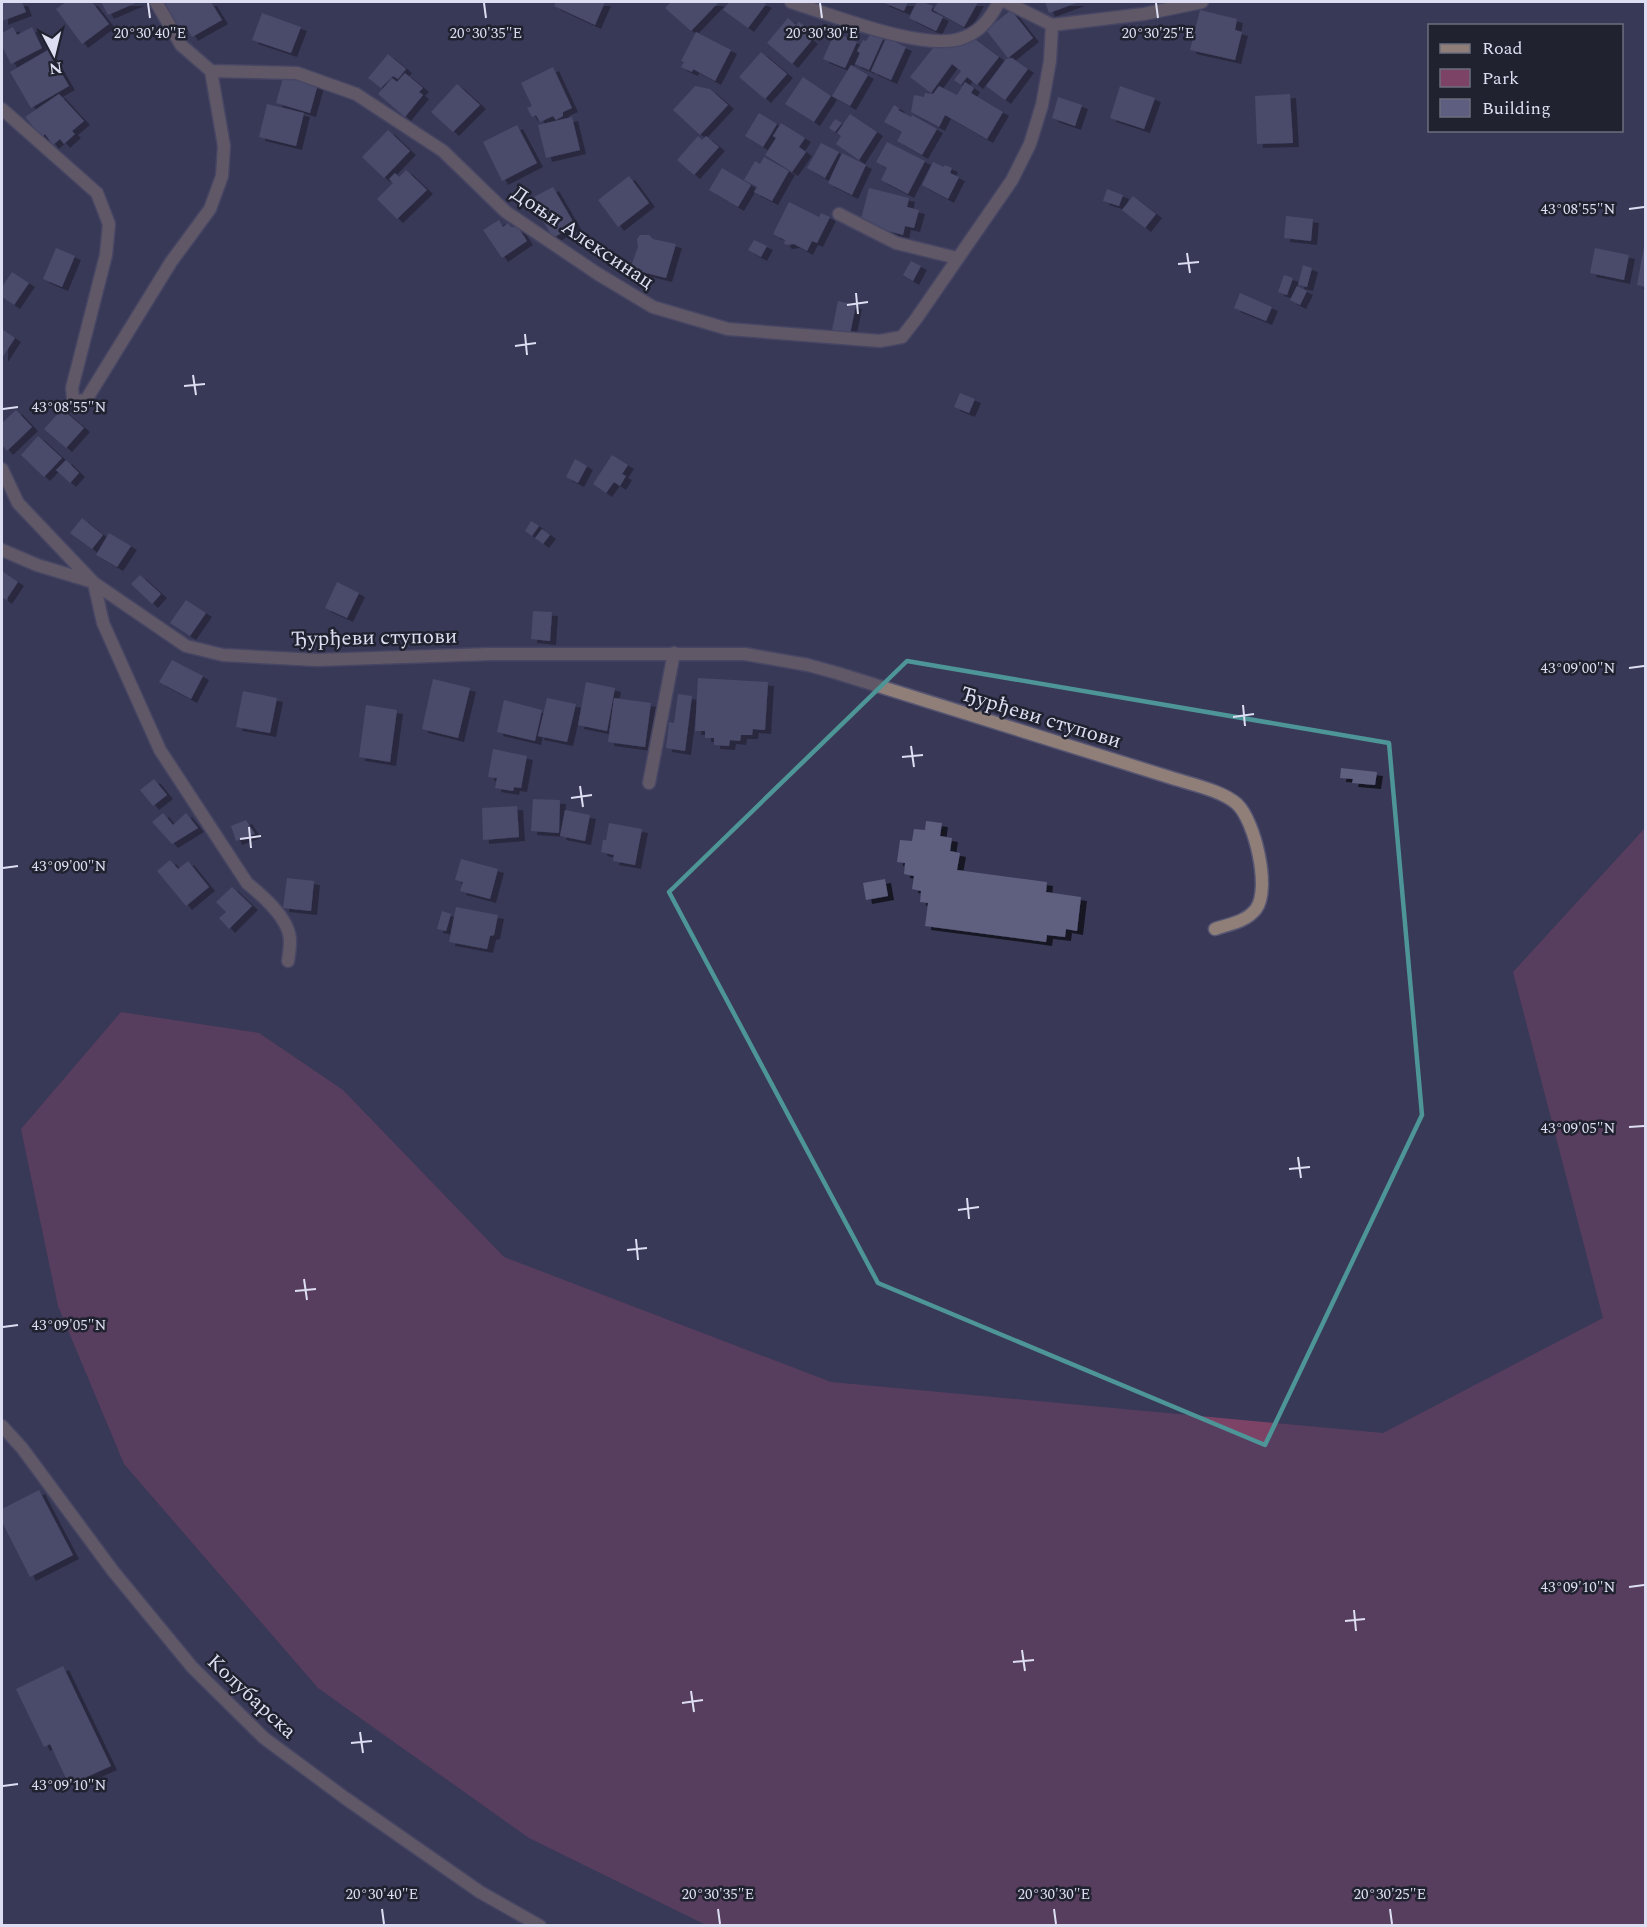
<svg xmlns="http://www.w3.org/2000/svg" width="1647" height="1927" font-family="Spectral,serif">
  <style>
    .green { fill: #7d4367 }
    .building { fill: #5e5e80; filter: url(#shadow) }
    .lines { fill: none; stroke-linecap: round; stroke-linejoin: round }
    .street-casing { stroke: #575673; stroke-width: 15 }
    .street { stroke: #907f78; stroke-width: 12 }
    .marked { fill: none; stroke: #4d9596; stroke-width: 4.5; stroke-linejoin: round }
    .ticks { fill: none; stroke: #dddef2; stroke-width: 2 }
    .labels { text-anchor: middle; stroke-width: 5; stroke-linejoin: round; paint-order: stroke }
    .street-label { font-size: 21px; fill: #dddef2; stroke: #212230 }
    .ticks-label { font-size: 15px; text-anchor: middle; fill: #dddef2; stroke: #212230; stroke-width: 5; stroke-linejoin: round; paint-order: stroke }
  </style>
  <defs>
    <filter id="shadow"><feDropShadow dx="6" dy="4" stdDeviation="0" flood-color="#0009"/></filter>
  </defs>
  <rect width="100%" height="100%" fill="#393857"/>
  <path class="green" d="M1645,828V1925H706L529,1838L318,1688L124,1464L58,1306L21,1129L121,1012L259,1033L343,1090L504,1257L831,1382L1383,1433L1603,1318L1513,972Z"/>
  <path class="building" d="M2,2H22L26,12L2,21Z
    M66,2H92L109,24L82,44L56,9Z
    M101,2H138L108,15Z
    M159,2H211L222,20L192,37L185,26L176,31Z
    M556,2H605L595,25L554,6Z
    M671,2H717L718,3L691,31L665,8Z
    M729,2H762L766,4L748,28L723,10Z
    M882,2H908L904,11Z
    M917,2H923L933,6L931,11L943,17L936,31L909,18Z
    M938,2H978L964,27L933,10Z
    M1045,2H1079L1049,13Z
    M1011,10L1033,38L1008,58L986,30Z
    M1200,10L1237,19L1235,30L1242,32L1235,60L1190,50Z
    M262,13L301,27L291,53L252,40Z
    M788,18L796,25L799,22L810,30L806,35L812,40L792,64L767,43Z
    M13,27L17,35L32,27L42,48L11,64L2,46V33Z
    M696,32L731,50L715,81L693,69L692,72L681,67L684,62L681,61Z
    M835,32L857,42L845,68L823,59Z
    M872,32L884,37L869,70L855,64L860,53L857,51L863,40L866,41Z
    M971,36L999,57L977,85L967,77L961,85L954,80L961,71L952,64L931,93L910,77L933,48L964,40Z
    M886,38L906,47L891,80L871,71Z
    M48,50L69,86L31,108L10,72Z
    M761,52L787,74L765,99L739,77Z
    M388,54L406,69L398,79L393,76L395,74L381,88L368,78Z
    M1012,58L1028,69L1005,100L986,86L1006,59Z
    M851,65L868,75L850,106L832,96Z
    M553,67L572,108L563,112V116L556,120L553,116L540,122L536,115L532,117L527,108L532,106L521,83Z
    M405,73L423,88L419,92L423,95L405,117L378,94L392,78L397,82Z
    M284,74L318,84L310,113L276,103Z
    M803,77L831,96L814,122L785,104Z
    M965,82L974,88L971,93L1003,112L987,139L945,115L939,127L911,112L914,95L924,97L925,93L933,94L939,86L957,95Z
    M457,84L480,105L453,132L431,112Z
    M695,86L710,89L728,105L700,135L673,110Z
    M1120,86L1155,98L1144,129L1110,118Z
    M59,94L84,121L72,131L75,134L64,144L60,139L53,145L45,134L42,137L25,117Z
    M1290,94L1293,143L1257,144L1255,96Z
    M1058,97L1082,105L1075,126L1052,118Z
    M267,104L304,113L296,146L259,137Z
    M894,105L899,108L898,110L911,117L912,115L937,129L922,155L897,141L902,132L884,122Z
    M759,113L777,124L763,147L745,136Z
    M850,114L877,132L859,160L836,144L841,136L837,133Z
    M572,117L580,150L546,158L538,125Z
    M835,119L842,123L835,132L829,128Z
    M781,123L805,138L799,147L806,152L792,172L765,155L776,138L773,136Z
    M517,125L537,163L502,181L483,142Z
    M388,130L410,151L384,178L362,157Z
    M698,136L702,140L706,136L719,147L694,175L677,160Z
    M887,142L925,161L908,194L881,180L887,168L876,162Z
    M821,143L839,152L825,178L807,168Z
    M842,153L866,165L852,195L828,183Z
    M764,157L789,171L772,201L754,192L757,187L744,180L755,161L760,164Z
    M933,162L944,167L945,165L952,168L950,173L959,177L948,199L922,185Z
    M722,168L751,185L738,207L709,190Z
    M406,170L427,190L397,219L377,199L393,183L389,179L395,173L399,177Z
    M629,176L649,203L618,227L598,200Z
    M553,187L575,225L553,238L530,199Z
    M869,188L909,198L907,207L919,210L914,228L905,226L903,235L860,223Z
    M1107,189L1123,195L1119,206L1103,201Z
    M1133,196L1156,214L1145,228L1122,210Z
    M789,202L819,217L821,213L830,217L817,243L812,241L807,251L794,244L786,245L784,243L785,240L773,234Z
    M1286,216L1313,219L1311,241L1284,238Z
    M499,220L503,227L508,223L511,227H518L527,241L502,258L483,230Z
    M640,235H649L653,239L676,244L666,278L630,269L638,247L637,239Z
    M754,240L767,246L761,257L748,250Z
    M1644,247H1646V287L1637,285Z
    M56,248L75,256L62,287L43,279Z
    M1595,248L1629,255L1624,280L1590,273Z
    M911,261L921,266L913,281L903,275Z
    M1303,265L1312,268L1307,287L1298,285Z
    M12,272L29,283L14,305L2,297V287Z
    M1284,275L1293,278L1287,295L1278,292Z
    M1297,286L1307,291L1300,305L1290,300Z
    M1240,293L1272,307L1266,321L1234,308Z
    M838,301L856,305L850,334L832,330Z
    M2,329L15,338L2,358Z
    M960,393L975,399L969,413L954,407Z
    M62,409L84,428L66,448L44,429Z
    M16,410L32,427L7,451L2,445V423Z
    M38,436L62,458L44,477L21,455Z
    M612,455L628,465L622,474L626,476L620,486L614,482L606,493L593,484Z
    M575,459L587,466L578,483L566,477Z
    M66,460L79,473L70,483L56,470Z
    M82,518L103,535L92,549L70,533Z
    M531,521L539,526L532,536L525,531Z
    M542,529L550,535L543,544L535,538Z
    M109,533L131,546L117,567L96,555Z
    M2,571L18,582L6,600L2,597Z
    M140,575L161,594L152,604L131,584Z
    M337,582L359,593L347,618L325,608Z
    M186,600L206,613L190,636L170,623Z
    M533,611L552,612L550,641L531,639Z
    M172,660L203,676L191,699L159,682Z
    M698,678L768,682L765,730L753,729L752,735H741L740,741L730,740L729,746L714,745V738H705V731H695Z
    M433,679L470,688L458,738L422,729Z
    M586,682L615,688L607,731L578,725Z
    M243,691L277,698L270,733L236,727Z
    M678,694L692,696L685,751L666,748L669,722L674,723Z
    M547,698L576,704L567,742L538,736Z
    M614,698L651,703L645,747L608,742Z
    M504,700L542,710L535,741L497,732Z
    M366,705L397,710L390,762L359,757Z
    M493,749L527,756L521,788L514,787L513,791L495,788L497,778L488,777Z
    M1341,768L1377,772L1375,785L1352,783L1353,779L1340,778Z
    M154,779L167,795L153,806L140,790Z
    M533,799L560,800L559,833L531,831Z
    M517,806L519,837L483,840L482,808Z
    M565,810L590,815L585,841L560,836Z
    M163,813L173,825L186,813L198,828L172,844L152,822Z
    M246,820L255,834L236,841L231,826Z
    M926,821L942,823L940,836L952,838L950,851L960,853L957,870L1047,882L1046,892L1081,897L1077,931L1066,929L1065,937L1047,935L1046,942L925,926L928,903L920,902L921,891L912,889L914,876L904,874L905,863L897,862L900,840L912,841L914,829L925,830Z
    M609,823L642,829L635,865L613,861L614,855L601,852L603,840H606Z
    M461,859L498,869L490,899L460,891L463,882L455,880Z
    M170,860L178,869L188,861L209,887L186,906L157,871Z
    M287,878L314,881L311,911L283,908Z
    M885,879L888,896L866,900L863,883Z
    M232,887L252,906L229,929L219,918L226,912L216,902Z
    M456,907L498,915L494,935L490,936L487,949L449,942Z
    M442,911L451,914L446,931L437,929Z
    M39,1490L73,1555L30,1577L2,1522V1509Z
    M63,1666L111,1766L69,1785L50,1744L44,1747L16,1689Z"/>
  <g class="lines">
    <defs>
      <path id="street" d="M156,2L181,45L211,71L297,73L356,94L443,151L506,212L598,274L653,307L728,329L880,341L902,337L916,319L1012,180L1030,144L1042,105L1050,61L1052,25
        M791,2C830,14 928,54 965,37C982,30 991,17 999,2
        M1006,2L1052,25L1144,14L1202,2
        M2,109L97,193L109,224L106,255L72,388L73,398L77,401L86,400L171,262L210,209L222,176L224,146L211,71
        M839,214L896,243L957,258
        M2,469L18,503L94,583L186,646L223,655L317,660L490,654H745L808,665L837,673L1172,778C1191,784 1223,791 1237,804C1255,821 1271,889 1256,909C1246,922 1229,924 1215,929
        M2,550L37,565L93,582
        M94,583L103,623L160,750L247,883C263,896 290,919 290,941C290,948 289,955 288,961
        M649,783L674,653
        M2,1426L22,1448L113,1571L192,1667L264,1738L345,1798L480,1892L540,1926"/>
    </defs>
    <use href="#street" class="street-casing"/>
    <use href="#street" class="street"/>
  </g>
  <path d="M0 0H1647V1927H0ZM907,661L1389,743L1422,1115L1265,1445L878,1283L669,892Z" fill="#393857" fill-opacity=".55" fill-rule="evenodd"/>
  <path class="marked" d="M907,661L1389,743L1422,1115L1265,1445L878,1283L669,892Z"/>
  <path class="ticks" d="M148,3L150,18M484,3L486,18M820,3L822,18M1156,3L1158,18M1629,209L1644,207M1187,253L1190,273M1178,264L1199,262M856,293L858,314M847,305L868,302M525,334L527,355M515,346L536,343M193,375L196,395M184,386L205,384M3,409L18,407M1629,668L1644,666M1243,705L1245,726M1233,717L1254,714M911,746L914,767M902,757L923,755M580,786L583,807M571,798L592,795M249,827L251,848M240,839L261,836M3,868L18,866M1629,1127L1644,1126M1298,1157L1301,1178M1289,1169L1310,1167M967,1198L969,1219M958,1210L979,1207M636,1239L638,1260M627,1250L647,1248M304,1279L307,1300M295,1291L316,1289M3,1327L18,1325M1629,1587L1644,1585M1354,1610L1356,1631M1345,1621L1365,1619M1022,1650L1025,1671M1013,1662L1034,1660M691,1691L694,1712M682,1703L703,1700M360,1732L363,1753M351,1743L372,1741M3,1786L18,1784M382,1909L384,1924M718,1909L720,1924M1054,1909L1056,1924M1390,1909L1392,1924"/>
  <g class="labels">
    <g class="street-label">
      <text transform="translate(583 237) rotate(34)" y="7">Доњи Алексинац</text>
      <text transform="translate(374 637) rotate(-1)" y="7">Ђурђеви ступови</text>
      <text transform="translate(1041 717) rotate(17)" y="7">Ђурђеви ступови</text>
      <text transform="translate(252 1696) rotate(43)" y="7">Колубарска</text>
    </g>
  </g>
  <g class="ticks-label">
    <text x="150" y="38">20°30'40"E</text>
    <text x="486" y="38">20°30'35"E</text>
    <text x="822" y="38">20°30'30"E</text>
    <text x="1158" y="38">20°30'25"E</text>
    <text x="1578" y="214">43°08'55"N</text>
    <text x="69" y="412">43°08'55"N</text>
    <text x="1578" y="673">43°09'00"N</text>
    <text x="69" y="871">43°09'00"N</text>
    <text x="1578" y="1133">43°09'05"N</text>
    <text x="69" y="1330">43°09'05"N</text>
    <text x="1578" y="1592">43°09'10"N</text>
    <text x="69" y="1790">43°09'10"N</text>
    <text x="382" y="1899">20°30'40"E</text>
    <text x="718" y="1899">20°30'35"E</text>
    <text x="1054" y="1899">20°30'30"E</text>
    <text x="1390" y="1899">20°30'25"E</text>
  </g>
  <rect width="1647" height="1927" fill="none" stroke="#dddef2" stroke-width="6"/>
  <rect x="1428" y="24" width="195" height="108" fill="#212230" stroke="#6c6d7e" stroke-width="1.5"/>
  <rect x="1440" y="44" width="30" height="9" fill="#907f78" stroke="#6c6d7e" stroke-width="1.5"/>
  <text x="1482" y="54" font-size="18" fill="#dddef2">Road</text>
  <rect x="1440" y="69" width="30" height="18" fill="#7d4367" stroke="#6c6d7e" stroke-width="1.5"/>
  <text x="1482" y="84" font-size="18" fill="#dddef2">Park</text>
  <rect x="1440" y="99" width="30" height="18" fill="#5e5e80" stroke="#6c6d7e" stroke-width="1.5"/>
  <text x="1482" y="114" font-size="18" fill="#dddef2">Building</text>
  <g transform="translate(54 54) rotate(173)" stroke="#212230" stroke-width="4.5" paint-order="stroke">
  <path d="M0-4.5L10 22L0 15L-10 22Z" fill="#dddef2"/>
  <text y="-9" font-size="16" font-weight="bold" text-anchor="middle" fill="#dddef2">N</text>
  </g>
</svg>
